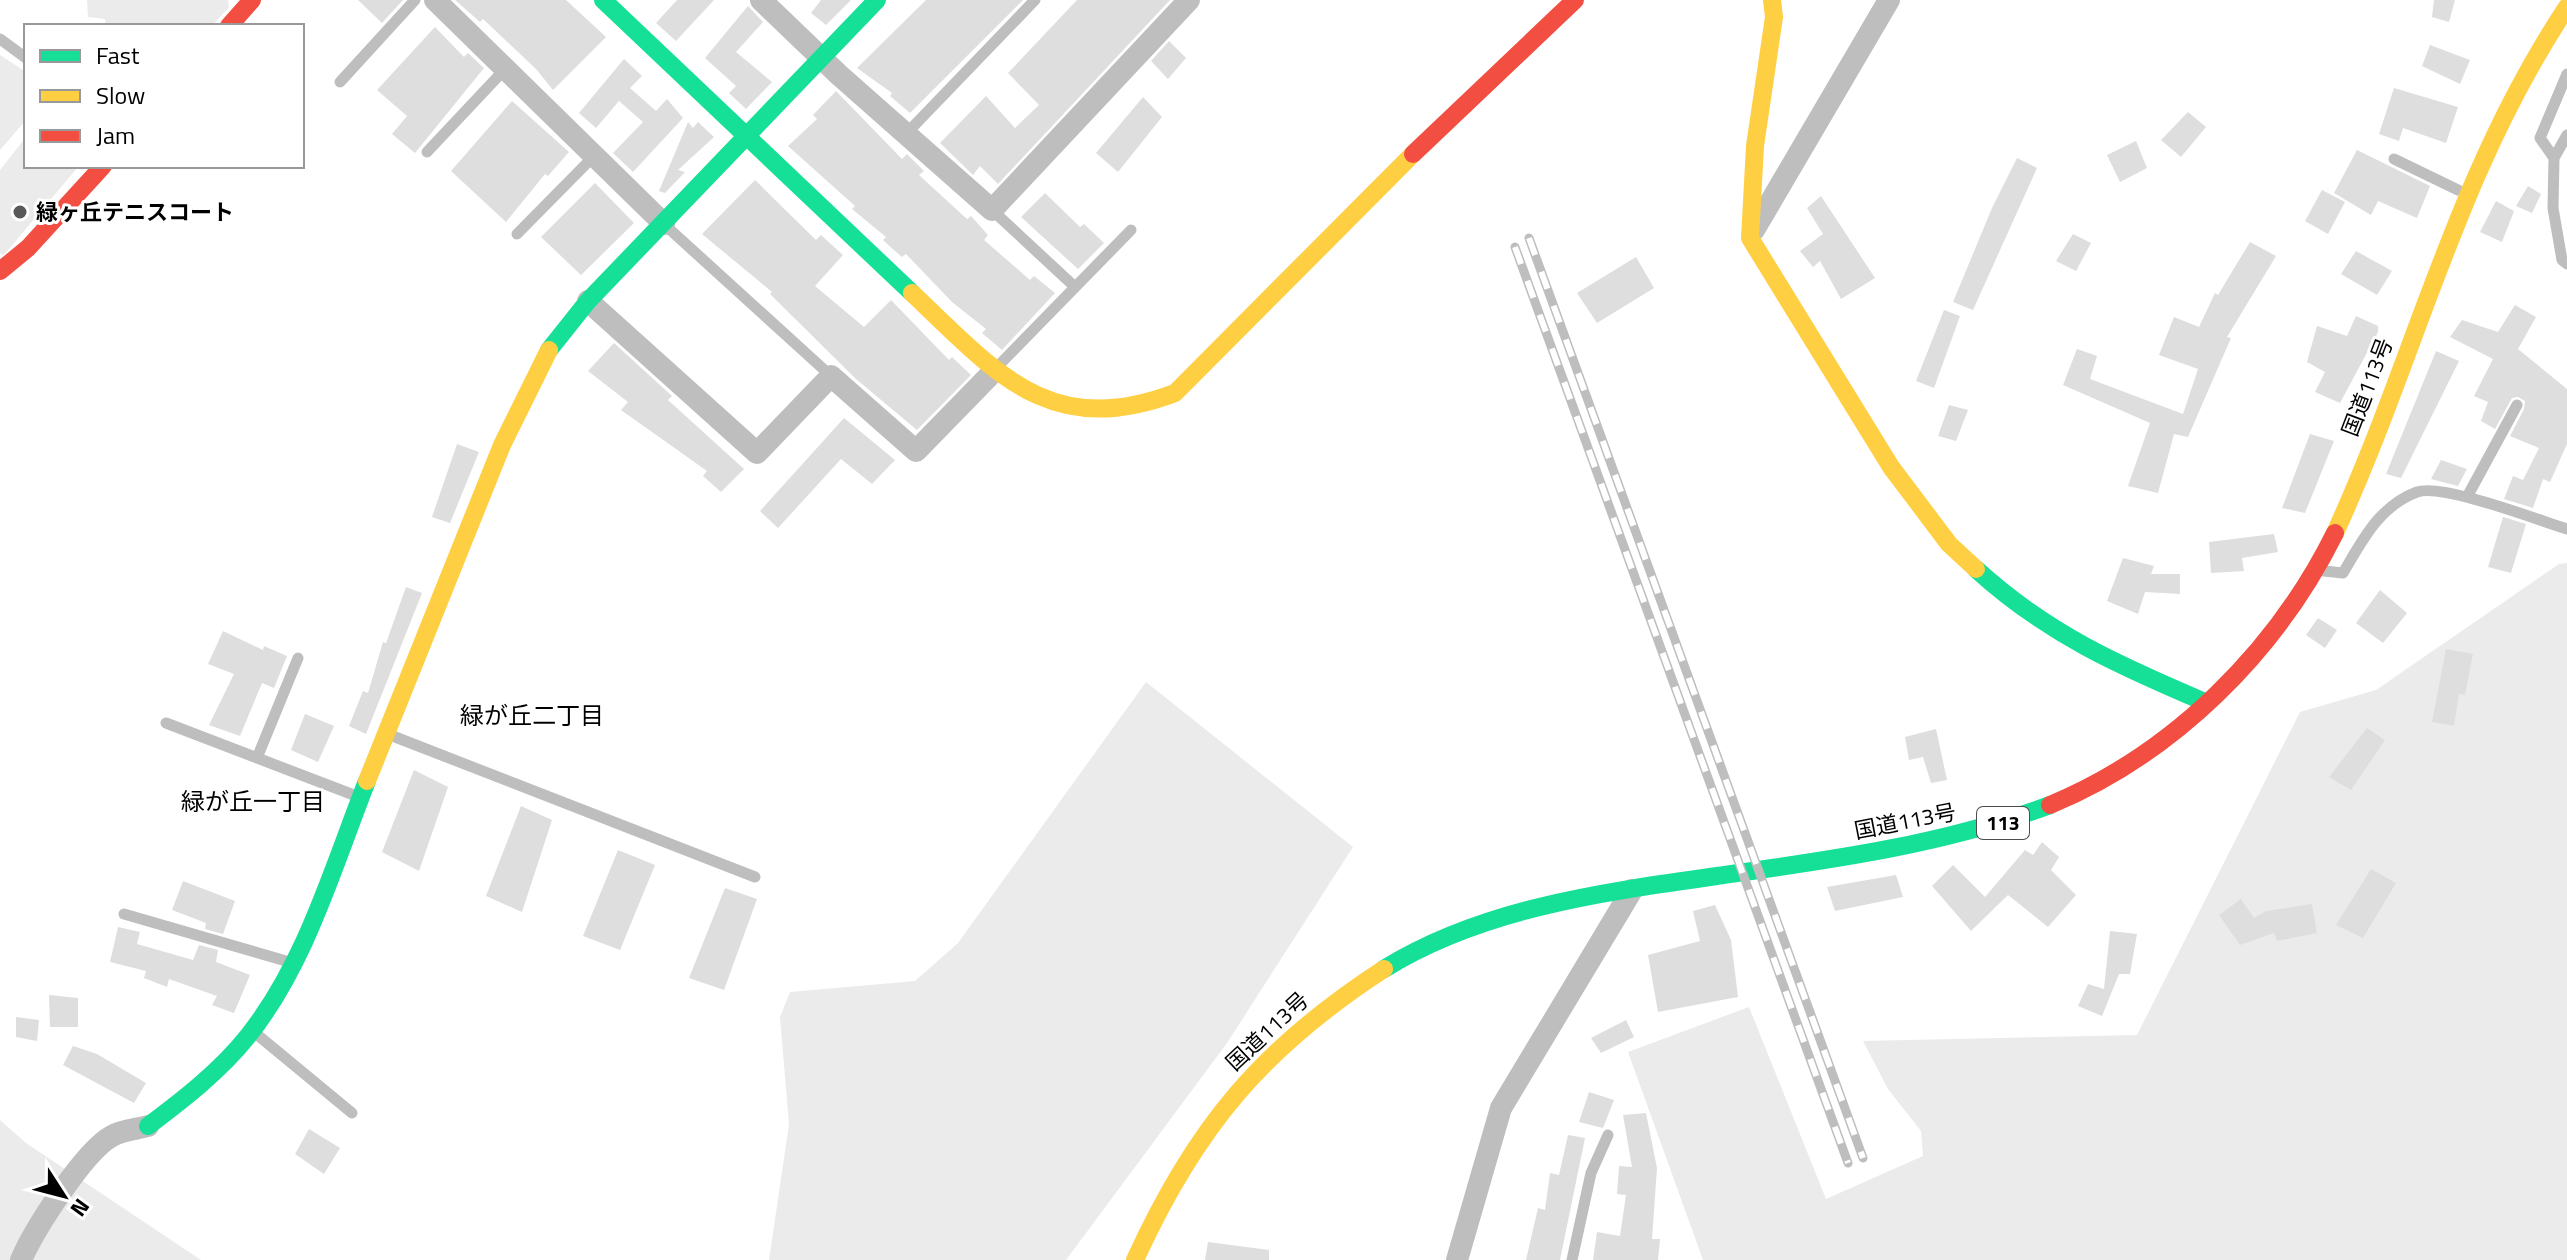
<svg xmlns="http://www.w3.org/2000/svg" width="2567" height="1260" font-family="'Titillium Web','Noto Sans JP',sans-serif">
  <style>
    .green { fill: #ebebeb }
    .building { fill: #dedede }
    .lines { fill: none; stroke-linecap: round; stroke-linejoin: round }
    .lane { stroke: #bebebe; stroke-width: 11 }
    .street { stroke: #bebebe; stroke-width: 22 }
    .fast { stroke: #16e098; stroke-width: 18 }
    .slow { stroke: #ffcf43; stroke-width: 18 }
    .jam { stroke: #f24e42; stroke-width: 18 }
    .rail-casing { stroke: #bebebe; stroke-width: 9 }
    .rail { stroke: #fff; stroke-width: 6; stroke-dasharray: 18; stroke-linecap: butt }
    .poi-dot { fill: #595959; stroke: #fff; stroke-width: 3 }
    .labels { text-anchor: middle; stroke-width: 6; stroke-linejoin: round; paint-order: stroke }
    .shield { fill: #fff; stroke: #4c4c4c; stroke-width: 2 }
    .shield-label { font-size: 20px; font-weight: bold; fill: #000 }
    .poi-label { font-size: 22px; font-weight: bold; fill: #000; stroke: #fff; text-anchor: start }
    .street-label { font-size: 22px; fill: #000; stroke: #fff }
    .neighbourhood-label { font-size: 24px; fill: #000; stroke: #fff }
  </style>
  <rect width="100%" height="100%" fill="#fff"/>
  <path class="green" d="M87,0H228L229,7L212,26H106L105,19L88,17Z
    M0,55L26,72V120L0,150Z
    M26,137V166L78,167L3,256L0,253V170Z
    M2567,563V1260H1703L1628,1052L1749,1007L1826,1199L1923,1156L1921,1131L1888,1089L1863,1041L2137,1035L2300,712L2376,690L2559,564Z
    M1146,682L1353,847L1227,1043L1066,1260H769L789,1124L780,1017L790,992L915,981L958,943Z
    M0,1120L26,1143L201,1260H0Z"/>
  <path class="building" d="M358,0H403L382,23Z
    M455,0H566L606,37L553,90L536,69L483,19L480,22Z
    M677,0H714L676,41L656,23Z
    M821,0H851L826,25L811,13Z
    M926,0H1023L910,113L890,96L892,93L857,68Z
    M1077,0H1170L998,184L980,166L973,175L940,143L986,96L1015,128L1039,105L1008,73Z
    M2434,0H2455L2449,22L2432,17Z
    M748,6L763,22L736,52L772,82L746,109L729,93L736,86L705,58Z
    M435,27L464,57L468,53L484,68L415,153L392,134L407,116L377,90Z
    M1169,41L1186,58L1168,79L1151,61Z
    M2430,45L2470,60L2460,84L2422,66Z
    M624,59L642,76L630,88L656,111L667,99L683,118L633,172L613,153L643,122L619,101L596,128L579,113Z
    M2394,88L2458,107L2446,143L2403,128L2399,141L2379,134Z
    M836,91L902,159L907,154L924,171L919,175L967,219L971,216L988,235L984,240L1030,280L1034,276L1055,293L1002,350L982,333L986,329L952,302L906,254L902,257L895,251L883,240L886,237L852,209L855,206L788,146L817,119L813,115Z
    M1143,97L1162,117L1118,172L1096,153Z
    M512,101L569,152L548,176L545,174L506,222L451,171Z
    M2188,112L2206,127L2181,157L2161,140Z
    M688,122L693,128L698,122L714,137L678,170L685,172L665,193L659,191Z
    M2136,141L2147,168L2120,182L2107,155Z
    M2357,150L2430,186L2417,218L2378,201L2371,215L2334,193Z
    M2017,158L2037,168L1973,310L1953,302L1992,208Z
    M755,180L816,240L821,235L843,255L815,286L864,327L891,300L949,360L952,357L971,375L917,430L856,379L770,294L772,292L702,234Z
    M595,183L634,223L581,275L541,237Z
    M2528,186L2541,194L2532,213L2516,206Z
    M2322,190L2345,202L2328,234L2305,221Z
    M1045,193L1080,227L1084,224L1104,243L1078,269L1021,217Z
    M1821,196L1875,278L1841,299L1820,261L1813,267L1800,251L1823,234L1807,208Z
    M2496,201L2514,211L2502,242L2480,232Z
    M2073,234L2091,243L2076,271L2056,261Z
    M2250,242L2276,256L2227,337L2231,338L2188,437L2174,434L2158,493L2128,486L2150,423L2063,385L2077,349L2097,356L2090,379L2183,414L2198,369L2159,355L2174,317L2199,327L2215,293L2218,295Z
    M2356,251L2392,271L2377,295L2341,274Z
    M1636,257L1654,288L1597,323L1577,293Z
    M2515,305L2536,317L2518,349L2567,389V444L2550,482L2543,479L2533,508L2504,499L2513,476L2523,480L2539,448L2510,436L2524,409L2525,401L2518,397L2512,398L2495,429L2481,421L2488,402L2474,396L2493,359L2450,337L2462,320L2498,332Z
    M1944,310L1960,316L1934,388L1916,381Z
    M2356,316L2378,326V332L2340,403L2315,392L2325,372L2307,362L2317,326L2347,336Z
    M614,343L672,396L668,400L744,469L721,492L703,476L707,471L621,410L628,402L588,371Z
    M2436,351L2459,361L2401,478L2386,474Z
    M1949,405L1968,410L1956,441L1938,436Z
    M844,418L895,460L872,484L841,459L778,528L760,511Z
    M2310,434L2334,441L2305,513L2282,508Z
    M457,444L479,452L450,523L432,517Z
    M2441,460L2467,469L2458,486L2431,479Z
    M2503,517L2526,524L2511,573L2488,567Z
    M2274,534L2278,552L2242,558L2244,571L2211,573L2209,542Z
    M2123,558L2154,566L2151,574H2180V594L2145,592L2138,614L2107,601Z
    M406,587L422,593L366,734L349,726L363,691L368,693L383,642L386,643Z
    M2380,590L2407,613L2383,643L2356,623Z
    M2318,618L2337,630L2325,648L2306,635Z
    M223,631L263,650L264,646L287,656L274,688L262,683L240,736L209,725L234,674L208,664Z
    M2446,649L2473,654L2465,695L2459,694L2454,726L2432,722Z
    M305,714L334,726L318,762L291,750Z
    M2367,728L2385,740L2351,790L2329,777Z
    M1936,729L1947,780L1931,783L1923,757L1909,760L1905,737Z
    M414,770L448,787L419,871L382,852Z
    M521,806L552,820L522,912L486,896Z
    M2042,842L2059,857L2051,870L2076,895L2048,927L2008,895L1971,931L1932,886L1953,865L1985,897L2025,850L2033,855Z
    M618,850L655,865L620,950L583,936Z
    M2371,869L2396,883L2363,938L2336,925Z
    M1896,875L1903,897L1835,911L1827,887Z
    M183,881L235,901L223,934L205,929L206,923L172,910Z
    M725,888L757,899L724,990L689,978Z
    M2241,899L2254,918L2266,911L2312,904L2317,933L2277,941L2274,933L2240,945L2219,915Z
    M1715,905L1731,940L1738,997L1658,1012L1648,955L1700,941L1693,911Z
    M118,927L140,932L137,944L193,960L199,945L218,950L216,962L250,975L234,1013L212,1005L217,996L169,979L167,987L144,978L146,971L110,962Z
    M2110,931L2137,934L2130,974H2119L2102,1016L2078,1006L2088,984L2104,989Z
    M49,995L78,998V1027H50Z
    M16,1017L39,1020L37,1041L16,1037Z
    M1626,1020L1634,1037L1601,1053L1591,1038Z
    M73,1046L97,1054L146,1083L134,1103L63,1065Z
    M1589,1092L1614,1100L1603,1128L1579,1122Z
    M1646,1113L1657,1168L1652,1239H1660L1658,1260H1593L1597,1232L1620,1236L1626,1195L1617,1194L1619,1166L1632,1167L1623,1115Z
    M309,1129L340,1148L324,1174L295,1154Z
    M1568,1135L1585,1138L1560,1260H1526L1538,1208L1545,1210L1550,1173L1559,1175Z
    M1208,1242L1269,1250V1260H1205Z"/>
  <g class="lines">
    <path class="lane" d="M0,39L26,58
      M340,82L415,0
      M906,134L1035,0
      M2567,135L2554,158L2553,208L2562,260L2567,264
      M427,152L506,68
      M2554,158L2540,138L2567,74
      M2394,159L2458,190
      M992,210L1075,287
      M666,226L831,376
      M517,234L595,155
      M997,367L1131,230
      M2467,497L2517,405
      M2324,571L2343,573C2362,541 2379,506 2417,492C2442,483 2538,520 2567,529
      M166,723L359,797
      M390,735L755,877
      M257,758L298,658
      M124,914L293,963
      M254,1032L352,1113
      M1572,1260L1591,1173L1608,1135"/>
    <path class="street" d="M435,0L664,224
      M761,0L838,74L992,210L1189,0
      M1754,230L1889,0
      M588,301L757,453L831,376L916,451L994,371
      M21,1260C34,1230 84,1151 112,1136C122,1130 138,1129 148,1126
      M1457,1260L1501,1108L1632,890"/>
    <path class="fast" d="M603,0L912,293
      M549,350L588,301L877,0
      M1976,569C2047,634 2120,666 2207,703
      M1384,969C1482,908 1604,892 1717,876C1830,860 1942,845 2050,805
      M148,1126C184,1099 220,1071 248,1036C306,963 333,867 367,781"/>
    <path class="slow" d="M1772,0L1774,17L1755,146L1750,238L1891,467L1949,544L1976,569
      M912,293C996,373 1050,440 1175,393L1413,154
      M2335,533C2417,354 2455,176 2567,7
      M367,781L502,445L549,350
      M1135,1260C1195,1128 1262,1048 1384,969"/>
    <path class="jam" d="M229,26L252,0
      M1413,154L1575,0
      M0,271L28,248L103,166
      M2050,805C2173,754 2276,652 2335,533"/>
    <defs>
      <path id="rail" d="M1529,238L1863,1158
        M1515,247L1848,1163"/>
    </defs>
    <use href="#rail" class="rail-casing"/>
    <use href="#rail" class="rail"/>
  </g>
  <circle class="poi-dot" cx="20" cy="212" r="8"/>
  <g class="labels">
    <rect class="shield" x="1977" y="807" width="52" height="32" rx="6"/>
    <g class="shield-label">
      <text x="2003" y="830">113</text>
    </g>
    <g class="poi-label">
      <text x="36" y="220">緑ヶ丘テニスコート</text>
    </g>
    <g class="street-label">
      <text transform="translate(2367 387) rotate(-69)" y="8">国道113号</text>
      <text transform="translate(1905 821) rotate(-11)" y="8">国道113号</text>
      <text transform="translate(1267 1031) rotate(-43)" y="8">国道113号</text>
    </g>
    <g class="neighbourhood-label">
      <text x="532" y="724">緑が丘二丁目</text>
      <text x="253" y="810">緑が丘一丁目</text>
    </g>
  </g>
  <rect x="24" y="24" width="280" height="144" fill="#ffffff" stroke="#999999" stroke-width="2"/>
  <rect x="40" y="50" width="40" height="12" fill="#16e098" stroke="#999999" stroke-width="2"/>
  <text x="96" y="64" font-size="24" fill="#000000">Fast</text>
  <rect x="40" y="90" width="40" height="12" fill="#ffcf43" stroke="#999999" stroke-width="2"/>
  <text x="96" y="104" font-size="24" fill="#000000">Slow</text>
  <rect x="40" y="130" width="40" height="12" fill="#f24e42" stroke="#999999" stroke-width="2"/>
  <text x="96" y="144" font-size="24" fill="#000000">Jam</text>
  <g transform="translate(64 1196) rotate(126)" stroke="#ffffff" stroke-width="6" paint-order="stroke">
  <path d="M0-6L14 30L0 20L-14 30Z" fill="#000000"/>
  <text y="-12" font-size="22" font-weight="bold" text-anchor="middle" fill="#000000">N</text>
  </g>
</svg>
